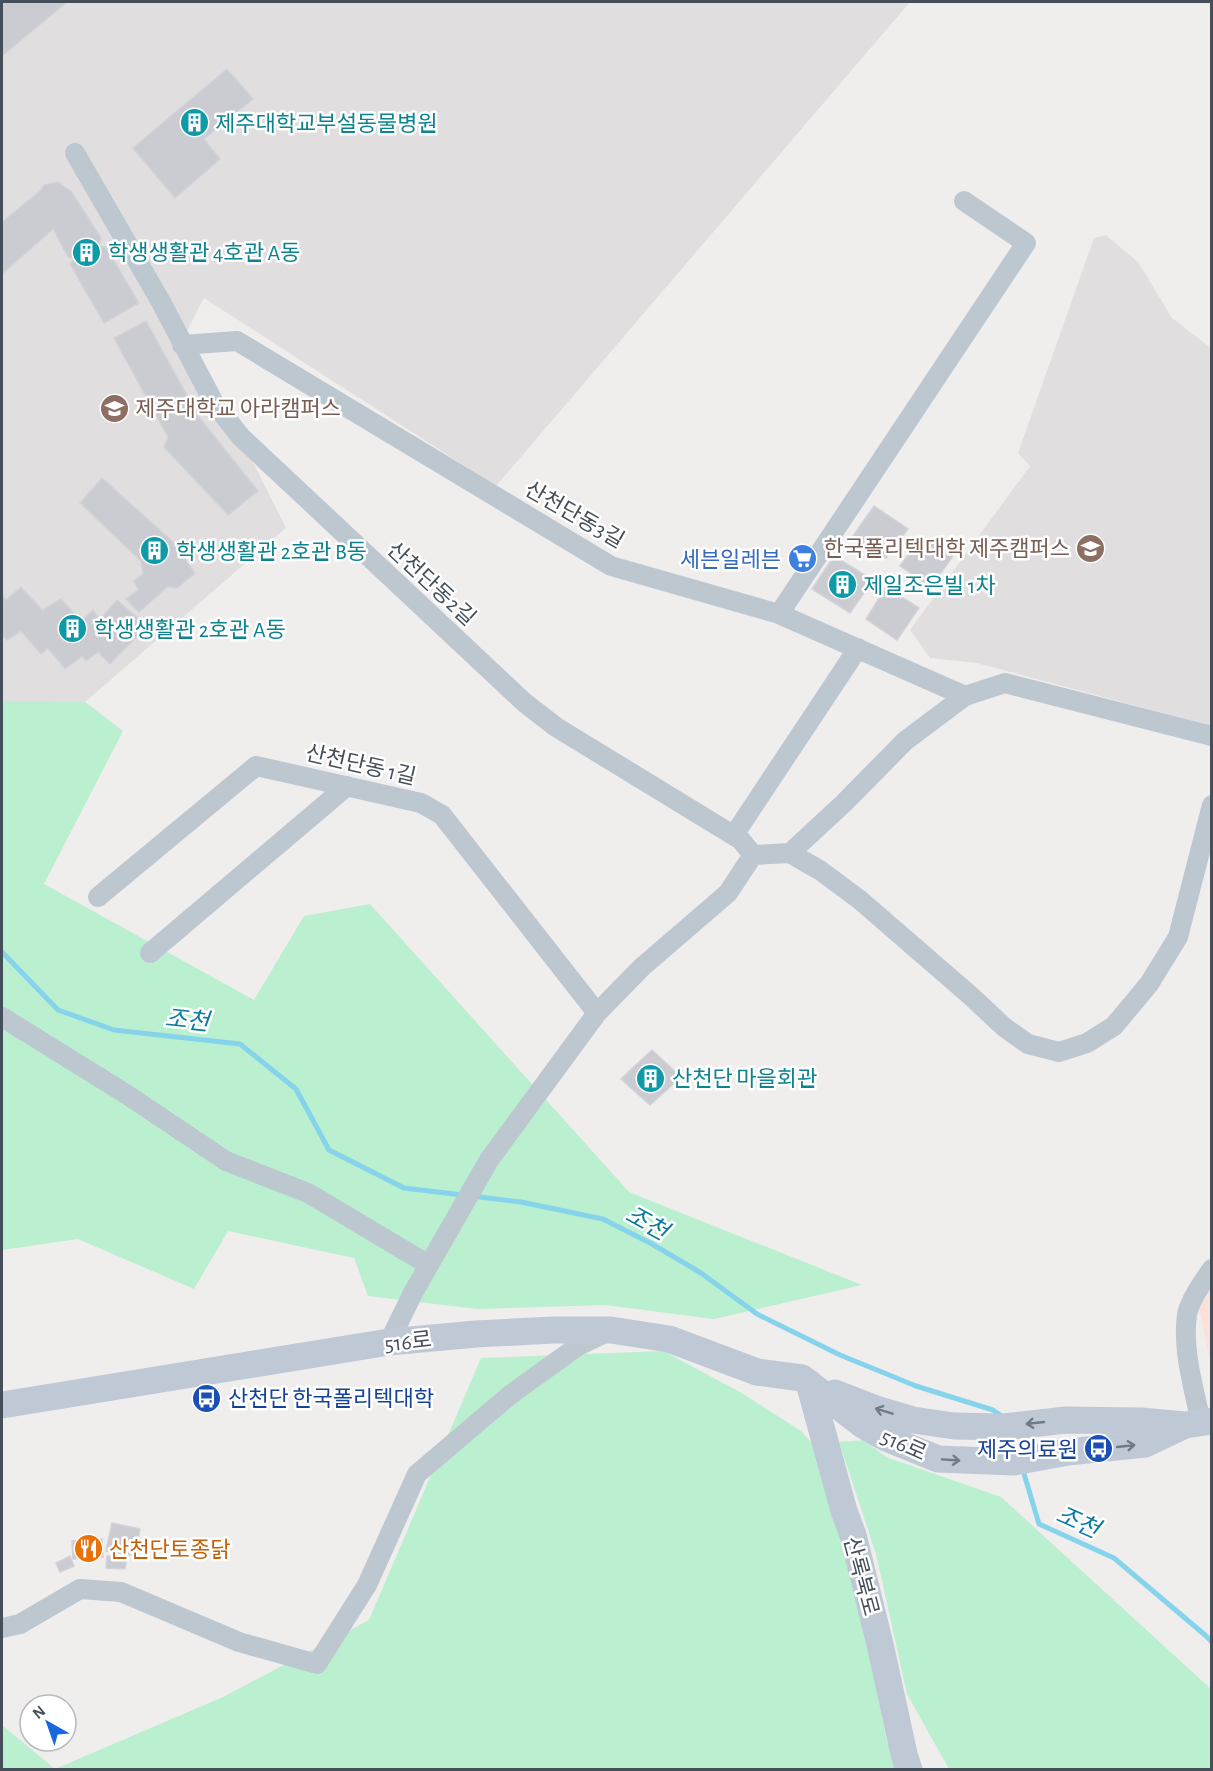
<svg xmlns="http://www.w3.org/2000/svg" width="1213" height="1771" font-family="'Alegreya Sans','Noto Sans KR',sans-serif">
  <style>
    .education { fill: #e1dedf }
    .medical { fill: #fbe0dc }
    .green { fill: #baefd0 }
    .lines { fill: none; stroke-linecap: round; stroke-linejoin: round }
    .stream { stroke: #86d3ec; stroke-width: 5 }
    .building { fill: #caccd2; stroke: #d1d3d9; stroke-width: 1.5 }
    .street { stroke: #bdc7d0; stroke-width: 20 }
    .secondary { stroke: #bfc9d6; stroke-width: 27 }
    .oneway { stroke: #707a85 }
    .labels { text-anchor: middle; stroke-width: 5; stroke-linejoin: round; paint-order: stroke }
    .culture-label { font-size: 22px; fill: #0d838f; stroke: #fff; text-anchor: start }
    .education-label { font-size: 22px; fill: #785e54; stroke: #fff; text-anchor: start }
    .street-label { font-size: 22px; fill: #454f5a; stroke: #fff }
    .shop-label { font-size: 22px; fill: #366cbe; stroke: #fff; text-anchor: end }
    .transit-label { font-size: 22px; fill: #164399; stroke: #fff; text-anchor: start }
    .food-label { font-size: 22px; fill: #c56008; stroke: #fff; text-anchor: start }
    .water-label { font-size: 24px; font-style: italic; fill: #0b7ba0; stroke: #fff }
  </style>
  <rect width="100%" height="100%" fill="#f0eded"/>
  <path class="education" d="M2,2H910L496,486L204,298L187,331L286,528L85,702L2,708Z
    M1106,235L1138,262L1172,318L1211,348V726L977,663L930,658L910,630L1030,466L1018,453L1094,238Z"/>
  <path class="medical" d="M1211,1289V1364L1199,1308Z"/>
  <path class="green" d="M2,701L85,702L123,731L44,884L254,1000L304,916L370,904L629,1192L862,1285L714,1319L605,1305L478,1309L368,1296L354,1258L228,1231L194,1289L78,1239L2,1250Z
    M663,1351L740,1392L801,1431L811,1442L828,1487L857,1594L887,1742L897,1769H2V1725L55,1769L223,1697L369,1620L481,1358Z
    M864,1440L886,1457L1001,1497L1211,1689V1769H949L907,1694L876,1554L839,1442Z"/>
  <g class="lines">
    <path class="stream" d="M2,952L58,1010L114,1030L240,1044L296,1089L329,1150L404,1188L463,1195
      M472,1196L521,1202L603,1219L652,1244L701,1273L757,1314L840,1355L916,1386L993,1410L1003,1417
      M1022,1467L1039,1524L1114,1558L1205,1635L1212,1642"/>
  </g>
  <path class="building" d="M2,2H67L2,56Z
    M227,69L253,99L204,139L220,159L175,198L133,148Z
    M58,182L71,191L101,238L99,246L106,247L139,303L104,323L70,264L75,258L68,257L53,229L2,274V222L40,191L44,185Z
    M146,321L199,417L258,491L228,515L164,447L168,437L114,338Z
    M102,478L173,542L195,573L177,588L167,587L139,612L126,599L138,590L134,581L143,574L141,561L80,503Z
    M874,506L908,529L886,558L853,536Z
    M922,536L953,556L931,587L900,566Z
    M834,556L873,580L850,613L812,589Z
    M21,587L42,610L61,599L81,621L93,610L100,619L117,600L147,626L110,664L98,652L86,661L82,656L65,669L48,648L41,654L21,631L7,640L2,635V595L6,600Z
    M886,587L919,608L897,640L866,619Z
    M652,1050L681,1077L650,1105L621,1079Z
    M112,1523L140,1529L135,1556L106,1551Z
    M102,1539L103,1557L73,1559L72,1541Z
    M70,1556L74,1566L60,1572L56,1563Z
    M107,1556L127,1557L125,1569L106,1568Z"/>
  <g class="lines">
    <path class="street" d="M75,153L161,302L214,403L241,437L525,703L556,727L741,840L753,855
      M182,345L237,341L611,566L779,614L965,696
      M779,614L1026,243L964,201
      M734,835L858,648
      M790,853L844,803L905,741L965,696L1005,683L1212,736
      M753,855L790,853L821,871L860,900L972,997L1004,1027L1028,1044L1059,1052L1087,1043L1114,1026L1149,984L1178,937L1212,805
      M98,897L256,766L421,803L442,815L597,1013
      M150,953L347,786
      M2,1017L126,1094L226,1161L308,1193L429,1265
      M389,1342L414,1291L489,1160L597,1013L642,967L728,893L753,855
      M1201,1423C1194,1388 1182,1350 1187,1315C1189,1301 1204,1280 1212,1269
      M2,1628L20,1624L80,1589L121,1592L239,1642L317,1664L367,1585L417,1474L510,1395L578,1346L607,1332"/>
    <path class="secondary" d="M809,1383L844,1511L853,1535L880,1644L904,1754L909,1770
      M835,1393L879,1410L913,1420L954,1426L1004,1427L1066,1420L1141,1421L1185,1425L1212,1421
      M2,1405L389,1342L476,1334L554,1330H611L669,1339L757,1372L802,1378L863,1425L886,1438L938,1459L1014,1462L1068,1452L1145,1444L1185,1425"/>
  </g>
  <defs><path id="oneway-shaft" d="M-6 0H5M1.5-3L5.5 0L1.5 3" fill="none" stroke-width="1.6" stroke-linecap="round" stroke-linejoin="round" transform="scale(1.5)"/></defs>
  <g class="oneway">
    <use href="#oneway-shaft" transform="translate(884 1411) rotate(-163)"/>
    <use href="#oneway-shaft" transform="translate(1035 1423) rotate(174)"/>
    <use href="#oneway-shaft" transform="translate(1126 1446) rotate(-6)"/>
    <use href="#oneway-shaft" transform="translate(951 1460) rotate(4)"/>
  </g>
  <defs>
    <symbol id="building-disc" viewBox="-11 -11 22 22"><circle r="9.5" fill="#0f9aa8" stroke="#fff"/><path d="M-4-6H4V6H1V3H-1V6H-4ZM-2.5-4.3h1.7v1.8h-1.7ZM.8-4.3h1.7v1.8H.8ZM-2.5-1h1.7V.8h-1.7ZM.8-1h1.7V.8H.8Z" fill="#fff"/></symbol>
    <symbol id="university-disc" viewBox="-11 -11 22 22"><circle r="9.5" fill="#8d6e63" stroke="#fff"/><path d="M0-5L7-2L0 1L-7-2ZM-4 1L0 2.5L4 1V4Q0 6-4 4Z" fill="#fff"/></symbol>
    <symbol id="supermarket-disc" viewBox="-11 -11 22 22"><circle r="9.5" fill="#3f7fe0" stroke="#fff"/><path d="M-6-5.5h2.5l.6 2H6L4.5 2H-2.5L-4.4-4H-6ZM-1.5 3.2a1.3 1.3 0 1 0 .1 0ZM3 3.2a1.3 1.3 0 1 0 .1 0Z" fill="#fff"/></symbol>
    <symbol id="bus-disc" viewBox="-11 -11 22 22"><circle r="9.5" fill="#1a4fb4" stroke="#fff"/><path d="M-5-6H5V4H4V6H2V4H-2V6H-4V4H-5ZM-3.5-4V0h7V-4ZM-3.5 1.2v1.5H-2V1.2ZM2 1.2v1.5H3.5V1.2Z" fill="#fff"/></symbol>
    <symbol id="restaurant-disc" viewBox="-11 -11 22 22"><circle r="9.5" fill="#e8710a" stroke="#fff"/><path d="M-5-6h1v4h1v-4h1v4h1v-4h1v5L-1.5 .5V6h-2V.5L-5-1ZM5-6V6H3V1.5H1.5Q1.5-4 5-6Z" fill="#fff"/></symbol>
  </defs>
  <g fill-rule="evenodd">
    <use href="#building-disc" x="178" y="106" width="33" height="33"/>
    <use href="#building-disc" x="70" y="236" width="33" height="33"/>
    <use href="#university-disc" x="98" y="392" width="33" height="33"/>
    <use href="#university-disc" x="1074" y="532" width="33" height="33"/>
    <use href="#building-disc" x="138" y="534" width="33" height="33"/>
    <use href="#supermarket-disc" x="786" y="542" width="33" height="33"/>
    <use href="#building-disc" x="826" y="568" width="33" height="33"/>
    <use href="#building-disc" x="56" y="612" width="33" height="33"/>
    <use href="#building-disc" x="634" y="1062" width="33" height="33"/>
    <use href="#bus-disc" x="190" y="1382" width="33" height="33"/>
    <use href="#bus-disc" x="1082" y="1432" width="33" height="33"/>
    <use href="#restaurant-disc" x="72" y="1532" width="33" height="33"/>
  </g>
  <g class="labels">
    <g class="culture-label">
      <text x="215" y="131">제주대학교부설동물병원</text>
      <text x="108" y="260">학생생활관 4호관 A동</text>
      <text x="176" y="559">학생생활관 2호관 B동</text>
      <text x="863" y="593">제일조은빌 1차</text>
      <text x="94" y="637">학생생활관 2호관 A동</text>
      <text x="672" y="1086">산천단 마을회관</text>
    </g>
    <g class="education-label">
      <text x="135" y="416">제주대학교 아라캠퍼스</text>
      <text x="1070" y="556" text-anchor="end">한국폴리텍대학 제주캠퍼스</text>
    </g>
    <g class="street-label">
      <text transform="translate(575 514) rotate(30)" y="8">산천단동3길</text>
      <text transform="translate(432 583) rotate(43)" y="8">산천단동2길</text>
      <text transform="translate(361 764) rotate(13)" y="8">산천단동 1길</text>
      <text transform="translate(408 1341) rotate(-6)" y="8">516로</text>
      <text transform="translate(904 1444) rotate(24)" y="8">516로</text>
      <text transform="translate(862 1576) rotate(75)" y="8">산록북로</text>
    </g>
    <g class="shop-label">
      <text x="781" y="567">세븐일레븐</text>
    </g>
    <g class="transit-label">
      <text x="228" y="1406">산천단 한국폴리텍대학</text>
      <text x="1078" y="1457" text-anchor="end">제주의료원</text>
    </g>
    <g class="food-label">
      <text x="109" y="1557">산천단토종닭</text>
    </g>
    <g class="water-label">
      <text transform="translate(187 1020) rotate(6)" y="8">조천</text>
      <text transform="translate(647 1223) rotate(29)" y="8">조천</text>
      <text transform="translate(1078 1522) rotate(24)" y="8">조천</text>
    </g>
  </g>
  <rect width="1213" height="1771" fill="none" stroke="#454f5a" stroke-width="6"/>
  <g transform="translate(48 1723) rotate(320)"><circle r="28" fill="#ffffff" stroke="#b5b9bd" stroke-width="1.5"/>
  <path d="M0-4.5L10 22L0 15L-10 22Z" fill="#1767e0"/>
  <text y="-9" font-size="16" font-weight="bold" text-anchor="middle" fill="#454f5a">N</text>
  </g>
</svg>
